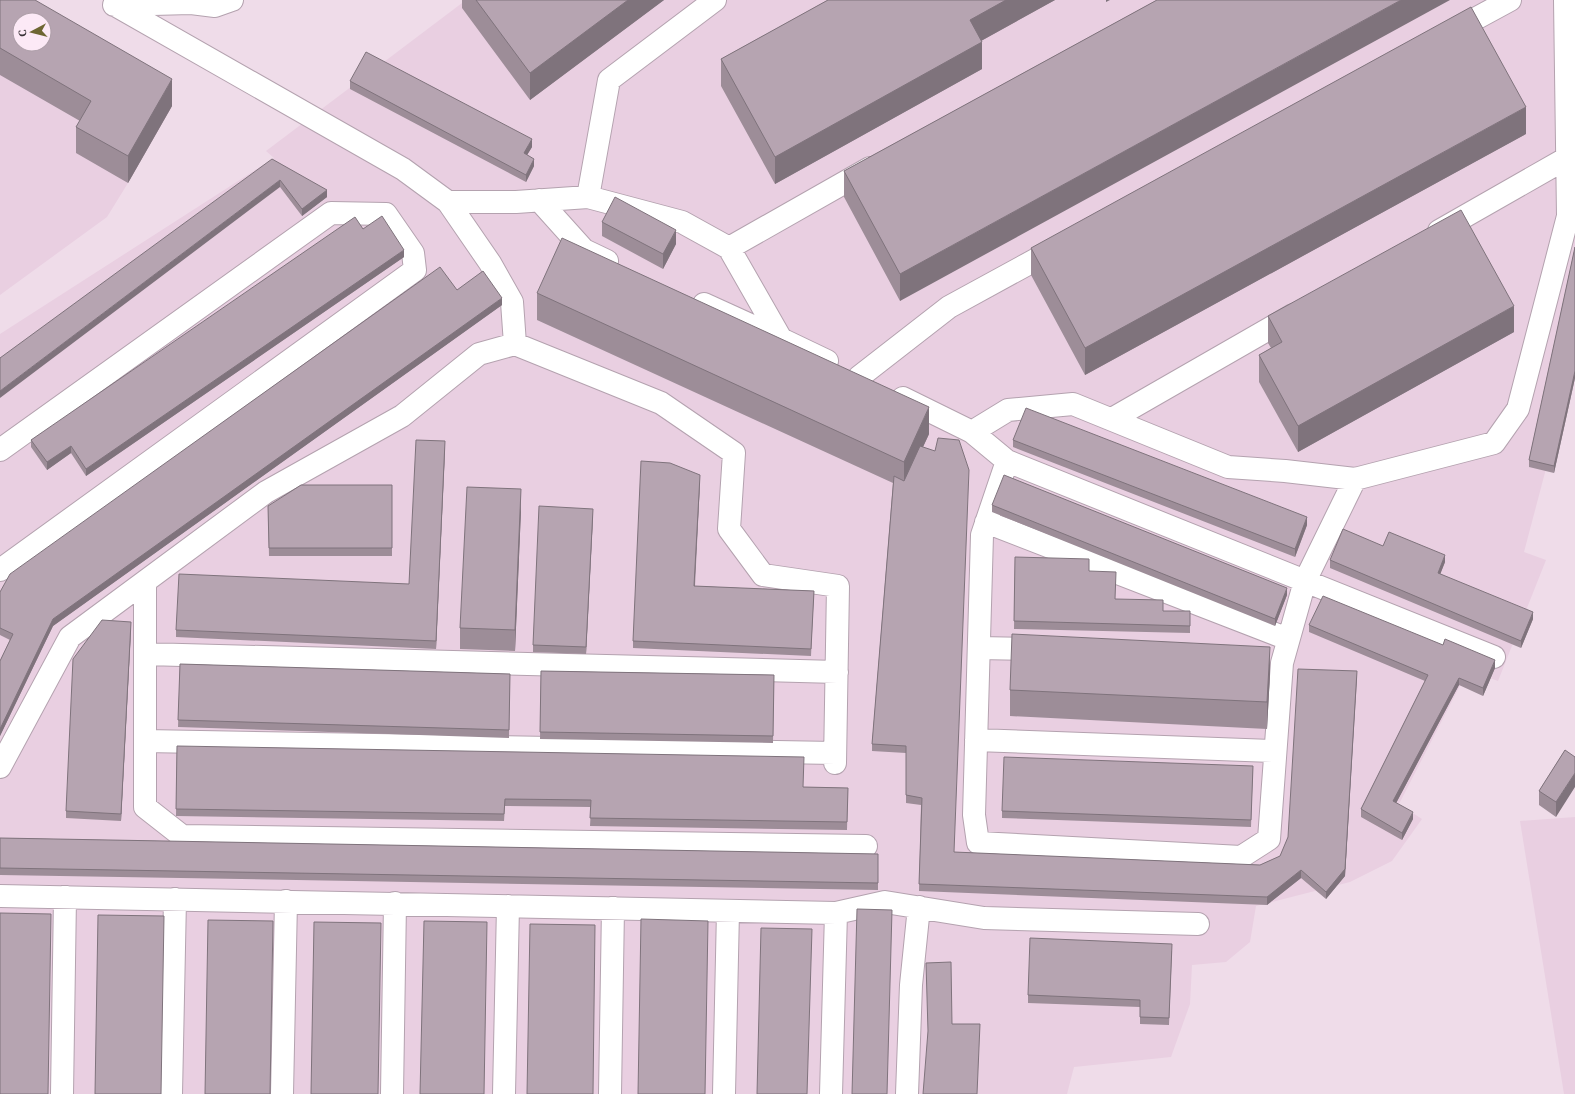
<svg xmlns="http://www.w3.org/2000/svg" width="1575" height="1094" font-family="'Source Serif 4',serif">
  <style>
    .built { fill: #e9cfe1 }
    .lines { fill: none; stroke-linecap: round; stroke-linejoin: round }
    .minor-casing { stroke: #b4a2af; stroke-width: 24 }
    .minor { stroke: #fff; stroke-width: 22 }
    .wall { fill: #9d8d98 }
    .shaded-wall { fill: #7f737c }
    .building { fill: #b6a4b1; stroke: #7f737c; fill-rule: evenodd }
  </style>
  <rect width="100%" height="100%" fill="#efdce9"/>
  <path class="built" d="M466,0H1575V359L1524,552L1546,560L1498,681L1468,670L1399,804L1422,819L1392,861L1350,882L1256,906L1250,942L1226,962L1192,965L1190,1004L1171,1057L1074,1067L1067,1094H0V334L274,158L266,151Z
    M0,7L20,20V44H44L172,106L128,183L107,217L0,295Z
    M1575,817V1094H1564L1520,821Z"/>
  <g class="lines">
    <defs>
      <path id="minor" d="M114,5L191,3L215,6L232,0
        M115,5L403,169L448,202L490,263L512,302L515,344
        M1451,32L1510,0
        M588,197L609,80L715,0
        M539,200L584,250L607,261
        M448,202H516L588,197L682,222L729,248L781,339L827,361
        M1439,231L1567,158
        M729,248L870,168
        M704,304L781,339
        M859,377L949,307L1057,248
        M903,398L972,432L1007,461L1494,657
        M1112,419L1293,315
        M972,432L1008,410L1073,404L1228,467L1285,471L1355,479L1494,443L1518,409L1568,216L1565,0
        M0,450L331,213L386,214L413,253L415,270L0,570
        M1007,461L982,535L974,815L978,843L1241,857L1269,839L1282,663L1305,581L1355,479
        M986,522L1288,639
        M145,582V807L182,836L866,846
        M979,648L1041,649
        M145,654L837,672
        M976,740L1275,751
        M145,741L835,753
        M0,767L70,637L266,492L402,416L479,354L515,344L661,403L734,453L729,529L763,575L838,586L835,763
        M0,896L836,913L885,902L984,918L1198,924
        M62,1094L65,897
        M171,1094L175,899
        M282,1094L286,901
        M392,1094L395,903
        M504,1094L508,906
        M610,1094L613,908
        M724,1094L728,911
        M831,1094L836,913
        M907,1094L911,985L919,907"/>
    </defs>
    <use href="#minor" class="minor-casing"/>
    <use href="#minor" class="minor"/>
  </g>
  <path class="wall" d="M0,0L172,106L128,183L76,153V127L80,121L0,75Z
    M462,0H664L530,100L462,8Z
    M828,0H1055L981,41L982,69L775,184L721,86V59Z
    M1157,0L900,301L844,197V171Z
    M350,81L532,147L527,155L534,166L526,182L350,89Z
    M1526,134L1085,375L1031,275V248Z
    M272,159L327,197L302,216L280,187Z
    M602,222L676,244L663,269L602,236Z
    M363,229L404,257L86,476L71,453L47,470L31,447V440Z
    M1575,247V378L1554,473L1529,467V460Z
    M457,290L502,305L53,626L0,736V661L10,640L0,635V592Z
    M537,293L929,434L923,447L954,852L1260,865L1280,856L1357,678L1345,876L1326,899L1301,878L1267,905L919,891L921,805L906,803V753L872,751V744L893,483L537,320Z
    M1268,316L1514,332L1298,452L1259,382V355L1271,348L1268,343Z
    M1013,440L1307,525L1295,557L1013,447Z
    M445,449L436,649L176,637V630L409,584Z
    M700,482L695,586L814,591L811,656L633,648V641Z
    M392,485V556H269L268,506Z
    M992,505L1287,595L1275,626L992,512Z
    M521,510L515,651L460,649V628Z
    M593,516L586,654L533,652V645Z
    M1383,546L1445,562L1440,574L1533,619L1521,648L1330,568V560Z
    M1015,557L1089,571L1115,599L1163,611H1190V633L1014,629Z
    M1309,625L1495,668L1483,696L1459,685L1396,803L1413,819L1402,840L1361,817V809L1425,681L1309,632Z
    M131,629L121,821L66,818V811Z
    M180,664L510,674L509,738L178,727Z
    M541,671L774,675L773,743L540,739Z
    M1270,674L1267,729L1010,716V690Z
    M177,746L804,787L848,788L847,830L590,826L591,807L505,806L504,821L176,816Z
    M1565,750L1556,817L1539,805V791Z
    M1253,766L1251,827L1002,818V811Z
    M0,838L878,854V890L0,875Z
    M1172,951L1169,1025L1140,1024V1007L1028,1003V995Z"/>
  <path class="shaded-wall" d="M628,0H664L530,100V73Z
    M1006,0H1055L970,47V20Z
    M1106,0H1110L1106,2Z
    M1401,0H1450L900,301V274Z
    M982,42V69L775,184V157Z
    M172,79V106L128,183V156Z
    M1526,107V134L1085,375V348Z
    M532,139V147L524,160V153Z
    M534,159V166L526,182V175Z
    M280,180V187L0,398V391Z
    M327,190V197L302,216V209Z
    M676,230V244L663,269V254Z
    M404,250V257L86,476V469Z
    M502,298V305L53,626L0,736V729L53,619Z
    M1514,306V332L1298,452V426Z
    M1575,371V378L1554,473V466Z
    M929,407V434L904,488V462Z
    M445,441V449L436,649V641Z
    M71,446V453L47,470V462Z
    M700,475V482L694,593V586Z
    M521,489V510L515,651V630Z
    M593,509V516L586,654V647Z
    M1307,517V525L1295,557V549Z
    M1445,555V562L1438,580V573Z
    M1287,588V595L1275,626V619Z
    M1533,612V619L1521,648V641Z
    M131,622V629L121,821V814Z
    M1270,647V674L1267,729V702Z
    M1495,660V668L1483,696V688Z
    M1357,671L1345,876L1326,899V892Z
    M1459,678V685L1393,809V801Z
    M1575,773V787L1556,817V802Z
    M1413,812V819L1402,840V833Z
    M1301,870V878L1267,905V897Z"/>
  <path class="building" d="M0,0H35L172,79L128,156L76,127L91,101L0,48ZM20,20H44V44H20Z
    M476,0H628L530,73Z
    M828,0H1006L970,20L982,42L775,157L721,59Z
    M1157,0H1401L900,274L844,171Z
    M1471,7L1526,107L1085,348L1031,248Z
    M366,52L532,139L524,153L534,159L526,175L350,81Z
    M272,159L327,190L302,209L280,180L0,391V358Z
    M615,197L676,230L663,254L602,222Z
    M1461,210L1514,306L1298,426L1259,355L1282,342L1268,316Z
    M382,216L404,250L86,469L71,446L47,462L31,440L355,217L363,229Z
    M562,238L929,407L904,462L537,293Z
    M1575,247V371L1554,466L1529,460Z
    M440,267L457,290L483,271L502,298L53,619L0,729V661L13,634L0,628V592L10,574Z
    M1026,408L1307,517L1295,549L1013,440Z
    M938,438L959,440L969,470L954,852L1260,865L1280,856L1288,837L1298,669L1357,671L1345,869L1326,892L1301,870L1267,897L919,884L922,798L906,795V746L872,744L894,476L904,481L920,446L935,451Z
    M416,440L445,441L436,641L176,630L179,574L409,584Z
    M641,461L670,463L700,475L694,586L814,591L811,649L633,641Z
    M1004,475L1287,588L1275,619L992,505Z
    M301,485H392V548H269L268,506Z
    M467,487L521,489L515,630L460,628Z
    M539,506L593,509L586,647L533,645Z
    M1343,529L1383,546L1389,532L1445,555L1438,573L1533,612L1521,641L1330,560Z
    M1015,557L1089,559V571L1116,572L1115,599L1163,600V611H1190V626L1014,621Z
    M1323,596L1443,645L1445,639L1495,660L1483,688L1459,678L1393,801L1413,812L1402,833L1361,809L1428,675L1309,625Z
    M102,620L131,622L121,814L66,811L73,659Z
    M1012,634L1270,647L1267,702L1010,690Z
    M180,664L510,674L509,730L178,720Z
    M541,671L774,675L773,736L540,732Z
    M177,746L804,757L803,787L848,788L847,822L590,818L591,800L505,799L504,814L176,809Z
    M1565,750L1575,757V773L1556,802L1539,791Z
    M1004,757L1253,766L1251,820L1002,811Z
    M0,838L878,854V883L0,868Z
    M857,909L892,910L887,1094H852Z
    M0,913L51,914L48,1094H0Z
    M98,915L164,916L161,1094H95Z
    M641,919L708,921L705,1094H638Z
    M208,920L273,921L270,1094H205Z
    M424,921L487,922L484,1094H420Z
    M314,922L381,923L378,1094H311Z
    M530,924L595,925L593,1094H527Z
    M761,928L812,929L807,1094H757Z
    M1030,938L1172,944L1169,1018L1140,1017V1000L1028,995Z
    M951,962L952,1024H980L977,1094H923L928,1031L926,963Z"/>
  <g transform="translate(32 32) rotate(263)"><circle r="19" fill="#fce9f6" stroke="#ae9fa9"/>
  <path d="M0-3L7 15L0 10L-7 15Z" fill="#6e6633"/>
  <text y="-6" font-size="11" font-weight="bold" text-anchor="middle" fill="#383136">С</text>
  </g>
</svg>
